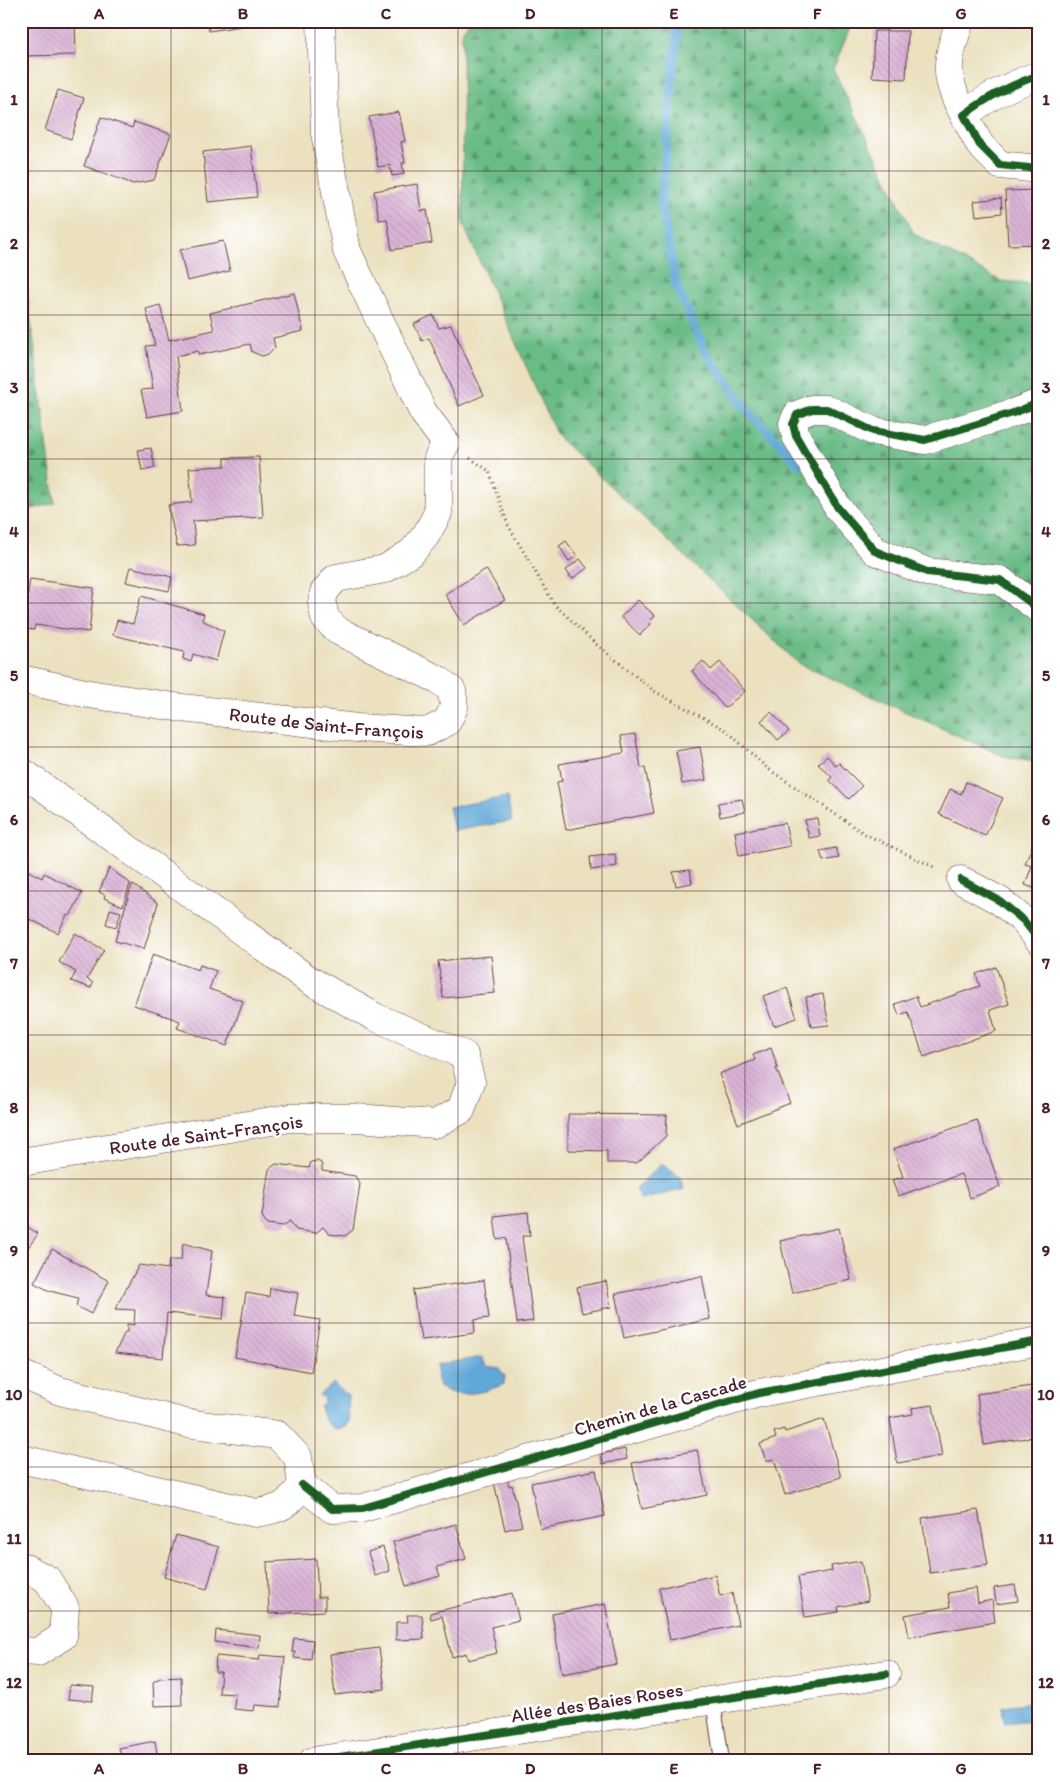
<svg xmlns="http://www.w3.org/2000/svg" width="1060" height="1782" font-family="Itim,sans-serif">
  <style>
    .forest { fill: url(#forest-firs); stroke: #5a6e59 }
    .water { fill: #61a8d7; stroke: #566481 }
    .lines { fill: none; stroke-linecap: round; stroke-linejoin: round }
    .stream { stroke: #61a8d7; stroke-width: 9 }
    .building { fill: url(#building-back-hatch) }
    .lane-casing { stroke: #623c41; stroke-width: 16 }
    .street-casing { stroke: #623c41; stroke-width: 29 }
    .secondary-casing { stroke: #623c41; stroke-width: 29 }
    .path { stroke: #623c41; stroke-width: 3; stroke-dasharray: 1 4; stroke-linecap: butt }
    .lane { stroke: #fff; stroke-width: 14 }
    .street { stroke: #fff; stroke-width: 28 }
    .secondary { stroke: #fff; stroke-width: 28 }
    .cycleway-casing { stroke: #fff; stroke-width: 11 }
    .cycleway { stroke: #1b5e20; stroke-width: 8 }
    .grid { fill: none; stroke: #4a1f2b; stroke-width: 1; stroke-opacity: 0.55 }
    .labels { text-anchor: middle; stroke-width: 5; stroke-linejoin: round; paint-order: stroke }
    .street-label { font-size: 19px; fill: #4a1f2b; stroke: #fff }
    .neatline { fill: none; stroke: #4a1f2b; stroke-width: 2 }
    .grid-label { font-size: 16px; text-anchor: middle; font-weight: bold; fill: #4a1f2b }
  </style>
  <defs>
    <pattern id="forest-firs" width="22" height="20" patternUnits="userSpaceOnUse" patternTransform="scale(1.25)"><rect width="22" height="20" fill="#6abc87"/><path d="M5 1l3.5 6h-7zM16 11l3.5 6h-7z" fill="#59986f"/></pattern>
    <pattern id="building-back-hatch" width="6" height="6" patternUnits="userSpaceOnUse" patternTransform="scale(1.25)"><rect width="6" height="6" fill="#dab4d6"/><path d="M-1 5l2 2M0 0l6 6M5-1l2 2" fill="none" stroke="#bd9ab8"/></pattern>
  </defs>
  <rect width="100%" height="100%" fill="#fff"/>
  <filter id="ink" filterUnits="userSpaceOnUse"><feTurbulence type="fractalNoise" baseFrequency=".02" numOctaves="2"/><feDisplacementMap in="SourceGraphic" scale="10" xChannelSelector="R" yChannelSelector="G"/><feConvolveMatrix kernelMatrix="1 2 1 2 8 2 1 2 1" color-interpolation-filters="sRGB"/></filter>
  <filter id="wash" filterUnits="userSpaceOnUse"><feTurbulence type="fractalNoise" baseFrequency=".0096" numOctaves="4" result="noise"/><feDisplacementMap in="SourceGraphic" scale="20" xChannelSelector="R" yChannelSelector="G"/><feGaussianBlur stdDeviation="1.12" result="paint"/><feColorMatrix in="noise" values="0 0 0 0 0 0 0 0 0 0 0 0 0 0 0 0 0 1.4 0 .05"/><feComposite in="paint" operator="in"/></filter>
  <g filter="url(#wash)">
    <rect width="100%" height="100%" fill="#ebe1bf"/>
    <path class="forest" d="M470,21H853L833,69L914,234L1001,281L1039,284V761L1008,758L799,664L557,436L463,224L462,30Z
      M21,284L27,291L55,503L21,512Z"/>
    <path class="water" d="M507,797L512,821L454,831L449,807Z
      M662,1164L680,1177L684,1189L641,1200L635,1188Z
      M482,1357L486,1366L499,1368L505,1376L504,1384C490,1391 451,1402 439,1385C435,1379 437,1372 437,1365Z
      M333,1383L348,1396L349,1422L345,1427L336,1429C325,1425 322,1417 320,1406L324,1402L323,1397L319,1395Z
      M1039,1677V1719L1005,1723L1003,1706L1034,1702L1031,1678Z"/>
    <g class="lines">
      <path class="stream" d="M678,21L661,202L676,285L704,349L745,407L800,465
        M1022,587L1039,588"/>
    </g>
    <g id="blocks">
      <path class="building" d="M24,21H75L76,55L21,56V24H24Z
        M208,21H242V26L209,31Z
        M874,31H908L906,79L872,77Z
        M58,90L84,98L71,139L45,130Z
        M399,112L405,141L401,142L405,163H402L404,174L392,176L390,165L378,167L369,117Z
        M101,117L132,128L134,122L171,134L154,180L133,184L84,166Z
        M251,146L257,197L208,202L203,152Z
        M417,184L421,211L427,210L432,243L392,250L387,219L379,220L374,191Z
        M1039,190V244L1008,245L1005,191Z
        M1001,198L1002,213L976,216L974,201Z
        M223,241L230,271L187,281L180,250Z
        M294,293L303,331L273,338L275,347L268,354L262,356L252,352L250,344L199,355L198,351L176,356L183,411L147,417L141,390L153,389L146,346L155,345L146,309L160,305L169,340L214,330L210,313Z
        M433,315L439,328L451,325L484,395L459,406L429,338L422,341L414,324Z
        M151,448L155,468L142,471L138,450Z
        M259,457L263,517L193,521L195,545L177,546L168,505L192,502L189,468L225,466V458Z
        M566,541L577,556L569,561L559,546Z
        M580,559L587,568L572,579L566,570Z
        M130,567L172,577L169,591L126,582Z
        M486,569L505,600L464,625L445,594Z
        M30,579L94,588L89,632L35,625L34,630L23,628Z
        M141,596L204,614L202,620L224,631L216,661L193,654L191,662L183,659L184,652L113,635L117,620L133,624Z
        M638,600L655,616L649,622L651,624L640,635L621,617Z
        M703,661L711,670L720,662L745,691L725,708L692,671Z
        M771,712L789,731L778,740L761,721Z
        M635,734L641,768H645L654,813L566,830L557,782L562,781L559,764L624,753L621,736Z
        M700,747L706,780L682,784L676,751Z
        M827,756L836,766L839,763L862,786L849,799L829,780L832,777L818,764Z
        M966,782L1003,798L985,836L939,814L950,789L961,794Z
        M742,799L745,812L720,817L718,803Z
        M1039,805V817L1035,815Z
        M817,818L820,836L809,838L805,820Z
        M785,823L790,846L739,856L735,832Z
        M1039,829V890L1025,885L1032,866L1025,864Z
        M836,848L839,858L823,861L820,851Z
        M615,854L617,866L591,870L590,857Z
        M21,867L42,878L44,873L82,893L70,916L67,915L58,933L21,915Z
        M109,868L130,883L123,906L104,898L105,895L99,892Z
        M690,870L692,883L676,886L673,872Z
        M132,884L158,903L144,949L115,941Z
        M110,909L121,912L116,927L106,924Z
        M75,933L104,950L87,979L93,983L91,988L71,981L76,972L59,962Z
        M153,954L198,970L200,965L216,971L209,989L243,1001L227,1046L177,1028L180,1021L134,1005Z
        M491,956L495,993L443,998L438,961Z
        M996,967L1009,1004L990,1010L996,1031L924,1057L908,1012L899,1015L895,1004L916,996L920,1007L980,986L976,974Z
        M787,988L797,1018L774,1026L763,996Z
        M823,994L829,1025L811,1027L806,997Z
        M21,1030L28,1031L22,1062H21Z
        M771,1048L778,1068H776L790,1103L738,1124L719,1074L755,1060L753,1055Z
        M568,1114L667,1115L666,1136L637,1163H607V1151L568,1150Z
        M977,1120L1000,1187L970,1198L961,1174L898,1196L892,1180L903,1177L893,1149Z
        M317,1161L321,1163L322,1166V1171L355,1176L360,1184L353,1230L345,1236L329,1234L323,1227L316,1233L296,1230L290,1221L283,1226L267,1224L262,1216L269,1169L276,1164L309,1168L311,1162Z
        M528,1212L530,1236H522L533,1321L517,1323L506,1238L497,1240L494,1216Z
        M21,1222L38,1234L21,1257Z
        M839,1228L851,1280L792,1293L780,1241Z
        M183,1243L212,1251L206,1295L225,1297L223,1319L167,1313L163,1358L115,1353L125,1332H127V1324L134,1325L135,1310L115,1309L139,1265L168,1269L169,1260H181Z
        M52,1249L109,1281L91,1314L76,1306L78,1298L50,1291L34,1283Z
        M702,1276L710,1319L624,1338L615,1294Z
        M484,1280L489,1318L474,1320L475,1333L422,1340L420,1327L418,1328L413,1290Z
        M606,1281L611,1307L582,1313L577,1287Z
        M270,1288L298,1293L294,1316L320,1320L311,1372L235,1357L246,1293L269,1297Z
        M1039,1385V1436L984,1445L977,1394Z
        M933,1405L942,1456L897,1463L890,1418L913,1414L912,1408Z
        M824,1419L841,1477L785,1495L774,1459L766,1461L760,1444L776,1438L774,1432L784,1429L785,1432Z
        M625,1449L627,1459L603,1464L601,1454Z
        M697,1450L707,1495L642,1509L632,1463Z
        M596,1470L605,1516L540,1529L531,1483Z
        M506,1474L509,1486L512,1485L522,1526L505,1530L493,1478Z
        M978,1510L988,1565L930,1573L922,1518Z
        M456,1524L466,1559L437,1567L440,1576L406,1586L393,1542Z
        M176,1535L219,1547L207,1589L164,1577Z
        M383,1547L390,1571L375,1576L368,1552Z
        M316,1559L318,1597H325V1611L269,1614L267,1562Z
        M861,1561L868,1601L838,1607L839,1612L805,1617L798,1577L832,1571L831,1566Z
        M715,1575L720,1596L732,1593L738,1625L670,1640L659,1588Z
        M1015,1585L1018,1601L996,1604L994,1588Z
        M976,1588L978,1603L992,1600L995,1622L909,1637L905,1615L950,1607L948,1593Z
        M512,1593L519,1620L491,1627L497,1653L468,1660L466,1653L452,1657L442,1616L431,1619L430,1613Z
        M605,1604L617,1664L562,1674L552,1614Z
        M407,1615H422L424,1639L396,1640V1622H408Z
        M216,1630L260,1635L259,1648L215,1642Z
        M294,1638L313,1640L311,1660L294,1658L295,1652H292Z
        M379,1648L385,1689L335,1695L330,1654Z
        M260,1655L285,1657L280,1707L255,1705L254,1711L234,1709L235,1694L219,1693L221,1672H215L216,1656L259,1660Z
        M181,1677L182,1705L154,1706L153,1682L160,1678Z
        M70,1685L94,1687L92,1701L68,1699Z
        M155,1741L158,1761H122L119,1748Z"/>
    </g>
  </g>
  <g filter="url(#ink)">
    <use href="#blocks" fill-opacity="0" stroke="#623c41" stroke-width="1"/>
    <g class="lines">
      <defs>
        <path id="lane" d="M713,1700L722,1761"/>
        <path id="street" d="M960,21C946,63 943,75 964,115
          M1039,75C1009,86 989,96 964,115L980,145L1000,165L1039,169
          M1039,403L1013,413L925,440L873,431L827,409H812L797,415L793,424L796,436L838,508L875,551L927,572L1000,580L1039,609
          M961,880L1000,901L1024,921L1039,940
          M302,1485L332,1509L363,1508L759,1393L1039,1341
          M313,1761L886,1674"/>
        <g id="secondary">
          <path id="s1" d="M21,679L89,694L182,708L357,728L427,732L447,722L454,707L452,691L439,680L338,631L325,618L322,603L324,592L336,578L385,569L412,552L426,535L438,513V458L446,443L423,412L347,251L325,133L321,21"/>
          <path d="M21,771L309,980L375,1017L464,1055L471,1082L461,1110L435,1124L356,1118H290L21,1162"/>
          <path d="M21,1374L60,1391L186,1423L277,1435L298,1457L302,1485C287,1506 282,1509 256,1513L21,1459"/>
          <path d="M21,1566L47,1579L65,1608L63,1636L38,1652L21,1651"/>
        </g>
      </defs>
      <use href="#lane" class="lane-casing"/>
      <use href="#street" class="street-casing"/>
      <use href="#secondary" class="secondary-casing"/>
      <path class="path" d="M470,458L489,471L508,525L554,604L596,644L654,691L726,730L767,768L863,833L936,868"/>
      <use href="#lane" class="lane"/>
      <use href="#street" class="street"/>
      <use href="#secondary" class="secondary"/>
      <defs>
        <path id="cycleway" d="M1039,75C1009,86 989,96 964,115L980,145L1000,165L1039,169
          M1039,403L1013,413L925,440L873,431L827,409H812L797,415L793,424L796,436L838,508L875,551L927,572L1000,580L1039,609
          M961,880L1000,901L1024,921L1039,940
          M302,1485L332,1509L363,1508L759,1393L1039,1341
          M313,1761L886,1674"/>
      </defs>
      <use href="#cycleway" class="cycleway-casing"/>
      <use href="#cycleway" class="cycleway"/>
    </g>
  </g>
  <path class="grid" d="M171,21V1761M315,21V1761M458,21V1761M602,21V1761M745,21V1761M889,21V1761M21,171H1039M21,315H1039M21,459H1039M21,603H1039M21,747H1039M21,891H1039M21,1035H1039M21,1179H1039M21,1323H1039M21,1467H1039M21,1611H1039"/>
  <g class="labels">
    <g class="street-label">
      <text dy="7" stroke="none"><textPath href="#s1" startOffset="309">Route de Saint-François</textPath></text>
      <text transform="translate(206 1134) rotate(-8)" y="7">Route de Saint-François</text>
      <text transform="translate(660 1405) rotate(-16)" y="7">Chemin de la Cascade</text>
      <text transform="translate(597 1702) rotate(-9)" y="7">Allée des Baies Roses</text>
    </g>
  </g>
  <rect width="1060" height="1782" fill="none" stroke="#fff" stroke-width="55"/>
  <rect x="28" y="28" width="1004" height="1726" class="neatline"/>
  <g class="grid-label">
    <text x="99" y="19">A</text>
    <text x="243" y="19">B</text>
    <text x="386" y="19">C</text>
    <text x="530" y="19">D</text>
    <text x="674" y="19">E</text>
    <text x="817" y="19">F</text>
    <text x="961" y="19">G</text>
    <text x="14" y="105">1</text>
    <text x="1046" y="105">1</text>
    <text x="14" y="249">2</text>
    <text x="1046" y="249">2</text>
    <text x="14" y="393">3</text>
    <text x="1046" y="393">3</text>
    <text x="14" y="537">4</text>
    <text x="1046" y="537">4</text>
    <text x="14" y="681">5</text>
    <text x="1046" y="681">5</text>
    <text x="14" y="825">6</text>
    <text x="1046" y="825">6</text>
    <text x="14" y="969">7</text>
    <text x="1046" y="969">7</text>
    <text x="14" y="1113">8</text>
    <text x="1046" y="1113">8</text>
    <text x="14" y="1256">9</text>
    <text x="1046" y="1256">9</text>
    <text x="14" y="1400">10</text>
    <text x="1046" y="1400">10</text>
    <text x="14" y="1544">11</text>
    <text x="1046" y="1544">11</text>
    <text x="14" y="1688">12</text>
    <text x="1046" y="1688">12</text>
    <text x="99" y="1774">A</text>
    <text x="243" y="1774">B</text>
    <text x="386" y="1774">C</text>
    <text x="530" y="1774">D</text>
    <text x="674" y="1774">E</text>
    <text x="817" y="1774">F</text>
    <text x="961" y="1774">G</text>
  </g>
</svg>
